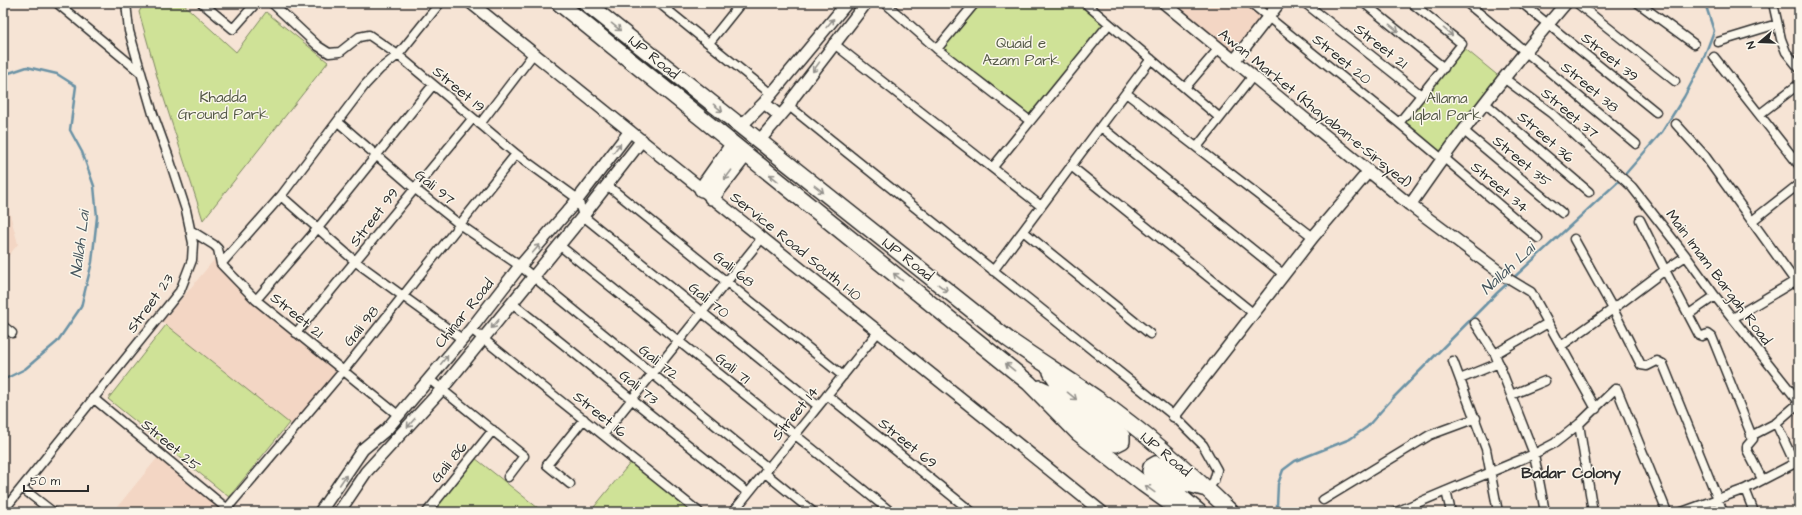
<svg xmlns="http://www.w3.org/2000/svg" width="1802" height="515" font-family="'Architects Daughter',sans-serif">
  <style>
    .built { fill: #f3d6c4 }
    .green { fill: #cfe297; stroke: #7d8661 }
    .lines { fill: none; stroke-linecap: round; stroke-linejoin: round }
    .stream { stroke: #6b92a5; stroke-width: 2.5 }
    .street-casing { stroke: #2b2b2b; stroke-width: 11 }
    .secondary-casing { stroke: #2b2b2b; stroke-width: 14 }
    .highway-casing { stroke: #2b2b2b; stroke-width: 18 }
    .street { stroke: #fbf7ec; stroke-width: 8 }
    .secondary { stroke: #fbf7ec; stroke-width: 11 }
    .highway { stroke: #fbf7ec; stroke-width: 15 }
    .oneway { stroke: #93918c }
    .labels { text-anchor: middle; stroke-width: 3; stroke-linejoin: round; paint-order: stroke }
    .park-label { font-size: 15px; fill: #545946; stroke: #fbf7ec }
    .street-label { font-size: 15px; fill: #2b2b2b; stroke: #fbf7ec }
    .water-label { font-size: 16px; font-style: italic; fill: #46565e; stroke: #fbf7ec }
    .neighbourhood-label { font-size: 16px; font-weight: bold; fill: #2b2b2b; stroke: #fbf7ec }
  </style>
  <rect width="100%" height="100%" fill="#f6e4d5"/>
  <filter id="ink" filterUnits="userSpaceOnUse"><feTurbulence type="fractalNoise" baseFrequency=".025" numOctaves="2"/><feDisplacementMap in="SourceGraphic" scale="8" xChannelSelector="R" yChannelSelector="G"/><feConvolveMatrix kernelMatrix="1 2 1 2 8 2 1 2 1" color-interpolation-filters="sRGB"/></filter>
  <g filter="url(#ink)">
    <path class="built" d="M1171,3H1243L1261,17L1232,53Z
      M3,188L18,244L3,263Z
      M214,260L342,367L292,426L162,322Z
      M158,457L222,509L220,512H113Z"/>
    <path class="green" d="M144,3H182L236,52L266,12L328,62L203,220L158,80L139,12Z
      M975,3H1085L1109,24L1030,121L937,49Z
      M1463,47L1502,79L1441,154L1402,122Z
      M166,325L289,423L229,497L108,399Z
      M475,458L543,512H433Z
      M631,462L697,512H590Z"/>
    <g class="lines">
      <path class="stream" d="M3,75L27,67L57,74L76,86L70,130L82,152L94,186L97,217L92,262L81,307L57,342L25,369L3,380
        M1277,506L1283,512
        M1274,512L1277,506L1278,484L1283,470L1295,461L1350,439L1367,427L1392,399L1497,293L1621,179L1662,132L1684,97L1701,65L1714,31L1705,3"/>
      <defs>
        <path id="street" d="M57,3L141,73
          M202,3L233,29L256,3
          M272,3L318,46L329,53L340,52L359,37L369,35L398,55L516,154L578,199L583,216L818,406
          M659,3L771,94
          M885,3L937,49L1030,121
          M1085,3L1220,118
          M1251,3L1399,123
          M1305,3L1421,95
          M1364,3L1444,68
          M1412,3L1462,44L1399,123L1442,159
          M1467,3L1636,144
          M1522,3L1656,112
          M1577,3L1675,81
          M1638,3L1694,44
          M1773,3L1781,39L1786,52L1799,68
          M1718,42L1777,24
          M709,43L741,3
          M833,43L1041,206
          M937,49L975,3
          M1714,57L1799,165
          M1505,79L1551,113L1632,187L1686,256L1715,296L1799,402
          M1185,88L1219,48
          M1126,93L1313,237
          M1486,104L1589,192
          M789,106L1174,416L1203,445L1217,470L1214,481L1207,489
          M1760,114L1799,84
          M338,122L414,188L459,224L520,266L768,468
          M480,124L534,53
          M1676,124L1705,156L1795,281L1799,279
          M1101,127L1283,274
          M1464,131L1562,213
          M1197,147L1253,76
          M1443,157L1538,238
          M1071,166L1253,313
          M993,167L1109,24
          M607,185L843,376
          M281,196L356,262L462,339
          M1640,220L1665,270L1613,309L1641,365L1647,366L1657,361L1663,364L1723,512
          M1752,221L1799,184
          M190,230L214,245L218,249L221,264L256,300L398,415
          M1023,231L1150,334
          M559,245L891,512
          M1686,256L1665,270L1699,335L1702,336L1708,334L1712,337L1753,439L1747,446V450L1762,479
          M221,264L281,196L365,85L380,69L398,55L440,3
          M993,271L1151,59
          M1506,277L1531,292L1596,409
          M256,300L318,228L433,85
          M512,303L748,493
          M1689,314L1715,296
          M1733,318L1795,281L1799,286
          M1475,323L1495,354L1534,454L1545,512
          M3,326L12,333
          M471,329L699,512
          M296,333L473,118
          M1561,346L1613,309L1574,239
          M1495,354L1548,323
          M1453,361L1486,449L1498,512
          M429,379L524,456L508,477
          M1460,379L1499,363
          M827,395L972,512
          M1511,395L1545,381
          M93,398L231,512
          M1776,423L1799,403
          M1579,424L1593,512
          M603,435L762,238
          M1751,436L1776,423L1795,464
          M765,473L813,512
          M570,484L547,465L584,419
          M22,488L53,512
          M1745,489L1754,512
          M1446,491L1451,512
          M1798,499L1799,501
          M1323,500L1430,435L1476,418
          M3,511L180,291L192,260L193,243L186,210L168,155L153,114L129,31L126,3
          M224,512L344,370L516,154
          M427,512L493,430
          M733,512L878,332
          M1396,512L1534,454L1555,443L1579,424L1615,389H1617L1667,512
          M1682,512L1745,489L1799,461"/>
        <path id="secondary" d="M471,3L1102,512
          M1164,3L1410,205L1506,277
          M1234,61L1279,3
          M764,103L780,116
          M741,126L764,103L847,3
          M759,141L789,106L793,98L866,3
          M1410,205C1458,135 1511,67 1566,3
          M1174,416L1313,237L1369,171
          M320,512L363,449L387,429L471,329L520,266L578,199L630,131
          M339,512L366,472L442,389L583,216L642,140"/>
        <path id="highway" d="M559,3L1029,383L1078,433L1143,484L1182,512
          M586,3L1008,339C1038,360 1069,379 1099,400C1144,432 1192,474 1231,512
          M702,189L733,145
          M712,197L745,154
          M1040,388L1053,394L1116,444L1122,441V436L1061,387L1051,372
          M1199,512L1150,471L1151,467L1156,464L1178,481L1203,488"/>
      </defs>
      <use href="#street" class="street-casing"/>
      <use href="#secondary" class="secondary-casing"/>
      <use href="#highway" class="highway-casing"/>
      <use href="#street" class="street"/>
      <use href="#secondary" class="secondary"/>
      <use href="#highway" class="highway"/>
    </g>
    <defs><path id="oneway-shaft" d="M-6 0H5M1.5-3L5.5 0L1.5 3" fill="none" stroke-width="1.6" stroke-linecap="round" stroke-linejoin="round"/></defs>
    <g class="oneway">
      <use href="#oneway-shaft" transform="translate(830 23) rotate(-50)"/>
      <use href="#oneway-shaft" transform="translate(616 27) rotate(39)"/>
      <use href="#oneway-shaft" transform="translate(1394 28) rotate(39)"/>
      <use href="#oneway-shaft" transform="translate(1448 32) rotate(39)"/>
      <use href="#oneway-shaft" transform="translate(816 67) rotate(126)"/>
      <use href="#oneway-shaft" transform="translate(718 108) rotate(39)"/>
      <use href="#oneway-shaft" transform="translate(617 148) rotate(-52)"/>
      <use href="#oneway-shaft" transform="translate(728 175) rotate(127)"/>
      <use href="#oneway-shaft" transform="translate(774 178) rotate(-141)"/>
      <use href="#oneway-shaft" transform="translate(819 189) rotate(38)"/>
      <use href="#oneway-shaft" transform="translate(536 249) rotate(-49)"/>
      <use href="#oneway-shaft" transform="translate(898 277) rotate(-141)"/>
      <use href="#oneway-shaft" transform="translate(943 288) rotate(38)"/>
      <use href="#oneway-shaft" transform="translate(495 324) rotate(130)"/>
      <use href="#oneway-shaft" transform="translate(444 360) rotate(-51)"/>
      <use href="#oneway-shaft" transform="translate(1010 367) rotate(-141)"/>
      <use href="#oneway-shaft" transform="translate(1072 396) rotate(39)"/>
      <use href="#oneway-shaft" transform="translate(411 423) rotate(131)"/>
      <use href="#oneway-shaft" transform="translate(343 480) rotate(-56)"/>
      <use href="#oneway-shaft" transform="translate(1150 489) rotate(-144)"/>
    </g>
  </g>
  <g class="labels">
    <g class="park-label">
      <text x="1021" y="48">Quaid e<tspan x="1021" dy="17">Azam Park</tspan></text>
      <text x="223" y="102">Khadda<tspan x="223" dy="17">Ground Park</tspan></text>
      <text x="1447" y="103">Allama<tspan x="1447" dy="17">Iqbal Park</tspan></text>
    </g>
    <g class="street-label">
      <text transform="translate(1381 46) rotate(38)" y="5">Street 21</text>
      <text transform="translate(654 57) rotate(39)" y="5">IJP Road</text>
      <text transform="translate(1610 57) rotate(39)" y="5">Street 39</text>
      <text transform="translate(1342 59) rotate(39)" y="5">Street 20</text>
      <text transform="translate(1590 87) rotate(40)" y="5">Street 38</text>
      <text transform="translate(459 89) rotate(40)" y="5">Street 19</text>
      <text transform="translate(1315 108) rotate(39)" y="5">Awan Market (Khayaban-e-Sirsyed)</text>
      <text transform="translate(1570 113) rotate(40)" y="5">Street 37</text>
      <text transform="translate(1546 137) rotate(41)" y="5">Street 36</text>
      <text transform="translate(1522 161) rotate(40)" y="5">Street 35</text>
      <text transform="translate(435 187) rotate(39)" y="5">Gali 97</text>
      <text transform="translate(1500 187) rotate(40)" y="5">Street 34</text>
      <text transform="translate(374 217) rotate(-52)" y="5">Street 99</text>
      <text transform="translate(796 246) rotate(39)" y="5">Service Road South I-10</text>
      <text transform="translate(908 259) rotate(38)" y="5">IJP Road</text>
      <text transform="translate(734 269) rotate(39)" y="5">Gali 68</text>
      <text transform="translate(1719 277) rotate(53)" y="5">Main Imam Bargah Road</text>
      <text transform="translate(709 300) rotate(39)" y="5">Gali 70</text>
      <text transform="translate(150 303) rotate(-54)" y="5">Street 23</text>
      <text transform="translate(464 313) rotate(-51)" y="5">Chinar Road</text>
      <text transform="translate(297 315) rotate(39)" y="5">Street 21</text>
      <text transform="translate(361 326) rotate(-51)" y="5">Gali 98</text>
      <text transform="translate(659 362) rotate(39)" y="5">Gali 72</text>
      <text transform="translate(733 368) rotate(39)" y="5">Gali 71</text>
      <text transform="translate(639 387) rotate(39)" y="5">Gali 73</text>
      <text transform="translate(795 413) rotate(-51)" y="5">Street 14</text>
      <text transform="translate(600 414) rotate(39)" y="5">Street 16</text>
      <text transform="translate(908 443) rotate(39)" y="5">Street 69</text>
      <text transform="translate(171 445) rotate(40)" y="5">Street 25</text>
      <text transform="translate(1166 454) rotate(40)" y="5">IJP Road</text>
      <text transform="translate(449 462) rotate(-51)" y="5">Gali 86</text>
    </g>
    <g class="water-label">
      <text transform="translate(79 244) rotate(-83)" y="6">Nallah Lai</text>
      <text transform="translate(1507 268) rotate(-43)" y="6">Nallah Lai</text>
    </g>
    <g class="neighbourhood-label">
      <text x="1571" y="478">Badar Colony</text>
    </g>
  </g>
  <rect width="1802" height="515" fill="none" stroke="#fbf7ec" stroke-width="16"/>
  <rect x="8" y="8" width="1786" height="499" fill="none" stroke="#2b2b2b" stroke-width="1.5" filter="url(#ink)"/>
  <g transform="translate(1760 42) rotate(251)" stroke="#fbf7ec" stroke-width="3" paint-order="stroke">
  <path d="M0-3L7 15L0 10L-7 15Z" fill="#2b2b2b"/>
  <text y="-6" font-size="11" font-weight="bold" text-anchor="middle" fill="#2b2b2b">N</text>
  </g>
  <path d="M24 485v6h64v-6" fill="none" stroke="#2b2b2b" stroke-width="2"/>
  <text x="30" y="485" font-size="12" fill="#2b2b2b" stroke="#fbf7ec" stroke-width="3" paint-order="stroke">50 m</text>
</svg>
